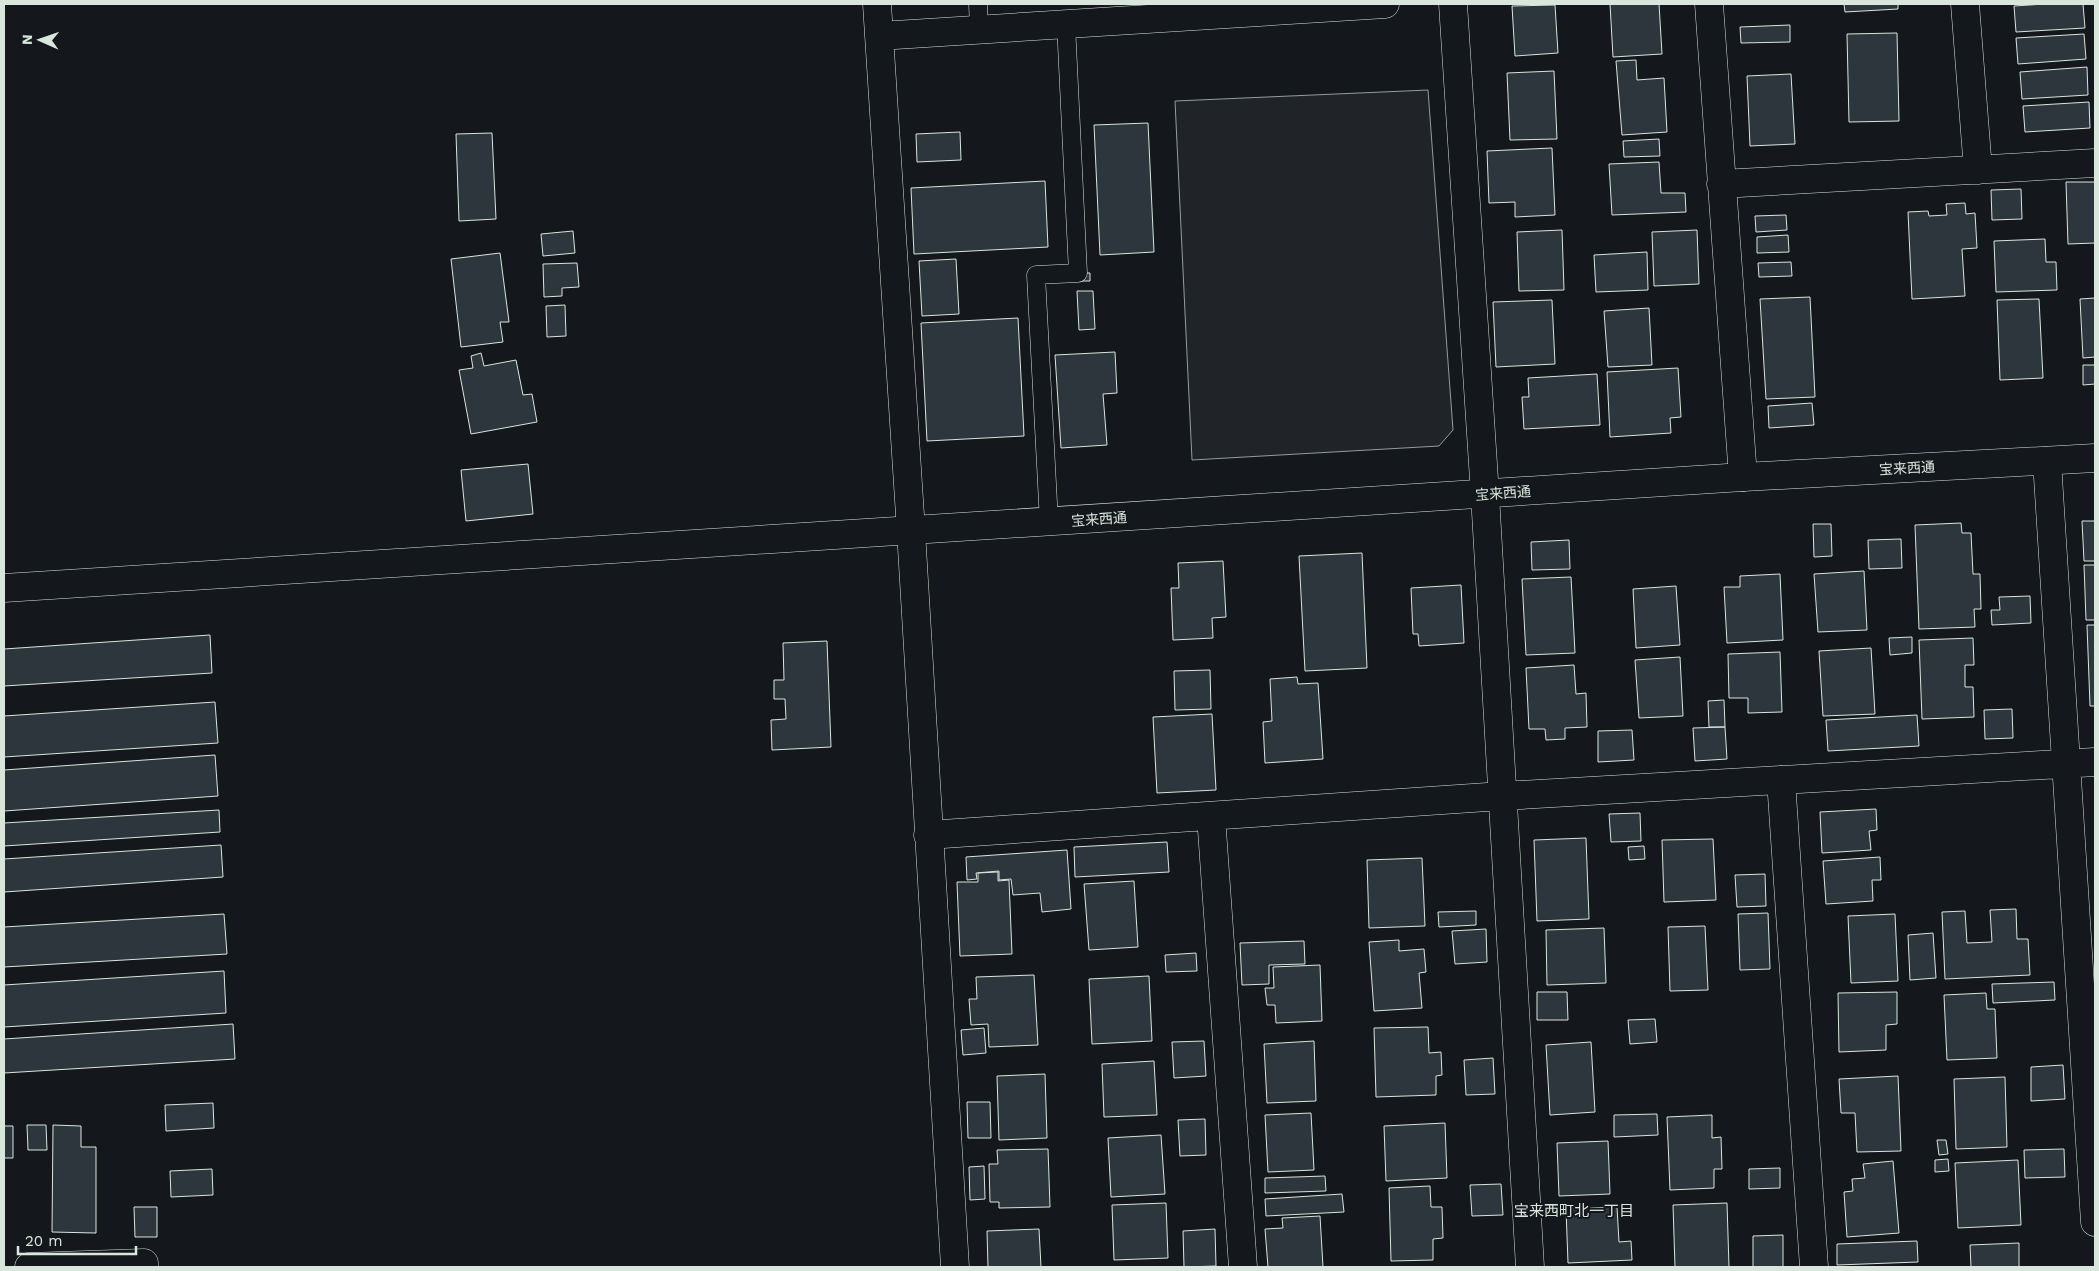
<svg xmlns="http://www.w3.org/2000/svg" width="2099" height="1271" font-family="'Work Sans','Noto Sans JP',sans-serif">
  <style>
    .green { fill: #202428; stroke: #939e99 }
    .building { fill: #2c363c; stroke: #d8e6dc }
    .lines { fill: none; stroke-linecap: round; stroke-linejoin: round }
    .service-casing { stroke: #d8e6dc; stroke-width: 19 }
    .minor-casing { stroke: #d8e6dc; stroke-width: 29 }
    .tertiary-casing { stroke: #d8e6dc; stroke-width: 29 }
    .service { stroke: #14181c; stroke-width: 18 }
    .minor { stroke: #14181c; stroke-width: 28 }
    .tertiary { stroke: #14181c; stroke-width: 28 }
    .labels { text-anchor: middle; stroke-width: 4; stroke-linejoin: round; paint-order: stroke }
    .street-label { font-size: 14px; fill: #d8e6dc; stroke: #14181c }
    .neighbourhood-label { font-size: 15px; fill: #d8e6dc; stroke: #14181c }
  </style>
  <rect width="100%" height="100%" fill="#14181c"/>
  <path class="green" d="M1428,90L1453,430L1439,446L1192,460L1175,101Z"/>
  <path class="building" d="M1610,4H1659L1662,54L1613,57Z
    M1844,4H1898V9L1845,12Z
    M2045,4H2083L2085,28L2016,32L2014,6Z
    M1555,5L1558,53L1515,56L1512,6Z
    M1790,25V42L1741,43L1740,27Z
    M1897,33L1899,121L1849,122L1847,34Z
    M2084,34L2086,59L2018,64L2016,38Z
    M1636,60L1637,80L1664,78L1667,132L1622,135L1616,61Z
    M2087,67L2088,95L2022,99L2020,72Z
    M1554,71L1557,139L1510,140L1507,73Z
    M1791,74L1795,144L1750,146L1747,76Z
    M2089,102L2090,128L2025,132L2023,106Z
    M1148,123L1154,252L1100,255L1094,125Z
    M960,132L961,160L917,162L916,134Z
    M492,133L496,219L459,221L456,134Z
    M1659,139L1660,156L1624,157L1623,141Z
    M1552,148L1555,215L1515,217V202L1489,203L1487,151Z
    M1659,162L1661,193H1685L1686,212L1612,215L1609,164Z
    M1045,181L1048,247L914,254L911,188Z
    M2066,182H2095V243L2068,244Z
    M2021,189L2022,219L1992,220L1991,190Z
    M1965,203L1966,214L1975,213L1977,248L1962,249L1965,296L1912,299L1908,212L1928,211L1929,216L1947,215L1946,204Z
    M1786,215L1787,230L1756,232L1755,216Z
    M1562,230L1564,290L1519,291L1517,232Z
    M1697,230L1699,284L1654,286L1652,232Z
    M573,231L575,253L543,256L541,234Z
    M1788,235L1789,252L1757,253V237Z
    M2045,239L2046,262H2056L2057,290L1996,292L1994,241Z
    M1647,252L1648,290L1596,292L1594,255Z
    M500,253L509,322H500L503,342L461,347L451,259Z
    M956,259L959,314L922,316L919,261Z
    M1791,262L1792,276L1759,277L1758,263Z
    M577,263L579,287L562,288V296L544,297L543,264Z
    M1075,273H1090V281H1075Z
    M1077,291H1093L1095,329L1079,330Z
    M1810,297L1815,397L1766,399L1760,299Z
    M2095,298V357L2083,358L2080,299Z
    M2039,299L2043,378L2000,380L1997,300Z
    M1552,300L1555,364L1496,367L1493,302Z
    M565,305L566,336L547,337L546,306Z
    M1649,308L1652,365L1608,367L1604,311Z
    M1018,318L1024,436L927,441L921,323Z
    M1115,352L1117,393L1103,394L1107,445L1061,448L1055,355Z
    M481,353L484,366L516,360L523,395L532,394L537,422L471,434L459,370L473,368L471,356Z
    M2083,365H2095V384L2083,385Z
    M1678,368L1681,417L1670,418L1671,433L1610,437L1607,372Z
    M1597,374L1600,425L1524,429L1522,397H1529L1528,378Z
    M1812,403L1814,425L1769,428L1768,406Z
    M528,464L533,514L466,521L461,470Z
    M2082,521H2095V561H2084Z
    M1961,523L1962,533H1971L1973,574H1980L1981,609H1974L1975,627L1919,629L1915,525Z
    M1813,524H1831L1832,556L1814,557Z
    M1901,539L1902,568L1869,569L1868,540Z
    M1569,540L1570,569L1532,570L1531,542Z
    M1362,553L1367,668L1305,671L1299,556Z
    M1223,561L1226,617L1212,618L1213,638L1173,640L1171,588H1179L1178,563Z
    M2084,565H2095V620H2086Z
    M1864,571L1867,630L1818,632L1814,574Z
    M1780,574L1783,640L1727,643L1724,587H1740V576Z
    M1571,577L1575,653L1526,655L1522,579Z
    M1461,585L1464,643L1419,646L1418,634H1413L1411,588Z
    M1676,586L1680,645L1636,648L1633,589Z
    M2030,596L2031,623L1992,625L1991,610H2000L1999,597Z
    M2087,625H2095V706H2090Z
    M210,635L212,673L4,686V649Z
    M1912,637V653L1890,655L1889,638Z
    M1973,638L1974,665H1965V687H1973L1974,717L1922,719L1919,640Z
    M827,641L831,747L772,750L771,720L786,719L785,699H774V680H784L783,643Z
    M1871,648L1875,714L1823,716L1819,651Z
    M1780,652L1782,712L1748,713V698H1729L1728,654Z
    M1680,657L1683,716L1639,718L1635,660Z
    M1574,665L1576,694L1586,693L1587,727L1565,728V739L1546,740L1545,729H1529L1526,668Z
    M1210,670L1211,709L1175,710L1174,671Z
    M1297,677L1298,684L1318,683L1323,759L1265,763L1263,722L1272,721L1270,679Z
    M1724,700L1725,727H1709L1708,701Z
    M215,702L218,743L4,757V716Z
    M2012,709L2013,738L1985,739L1984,710Z
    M1212,714L1216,790L1157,793L1153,717Z
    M1917,715L1919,746L1828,751L1826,720Z
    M1725,727L1727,759L1695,761L1693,728Z
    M1632,730L1634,760L1598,762V731Z
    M215,755L218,796L4,811V770Z
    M1876,809L1877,830L1869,831L1871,850L1822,853L1820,812Z
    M219,810L220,832L4,846V823Z
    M1640,813L1641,841L1611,842L1609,814Z
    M1586,838L1589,919L1537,921L1534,840Z
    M1713,839L1716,900L1664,902L1662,840Z
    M1167,842L1169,872L1075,877L1074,847Z
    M221,845L223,877L4,892V859Z
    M1644,846L1645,859L1629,860L1628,847Z
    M1067,850L1071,909L1042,912L1040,893L1013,895L1011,879L999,880V871L976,873L977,879L967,880L966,857Z
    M1880,857L1881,880H1872L1873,901L1826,904L1823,861Z
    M1422,858L1425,926L1369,928L1367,860Z
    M998,872V881L1009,880L1012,954L960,956L957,882H978V873Z
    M1765,874L1766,906L1737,907L1735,875Z
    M1134,881L1138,947L1089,950L1084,884Z
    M2016,909L2017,939H2028L2030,975L1945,979L1942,912L1965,911L1967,943L1992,942L1990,910Z
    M1476,911V925L1439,927L1438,912Z
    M1768,913L1770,969L1740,970L1738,914Z
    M224,914L227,954L4,967V927Z
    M1895,914L1898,981L1851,983L1848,916Z
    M1705,926L1708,990L1670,991L1668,927Z
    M1604,928L1606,983L1547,985L1546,930Z
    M1486,929L1487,962L1455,964L1452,931Z
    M1933,933L1936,978L1910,980L1908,935Z
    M1399,940V951L1424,949L1426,972L1419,973L1422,1008L1374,1011L1369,942Z
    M1304,941L1305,964L1269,965V984L1242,985L1240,943Z
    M1196,953L1197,971L1166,972L1165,955Z
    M1320,965L1322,1021L1276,1023L1275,1005H1267L1265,988H1274L1273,967Z
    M224,971L226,1013L4,1027V985Z
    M1034,975L1038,1045L989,1047L988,1024L971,1025L969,999H977L976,977Z
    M1149,976L1152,1041L1092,1044L1089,979Z
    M2054,982L2055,1000L1993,1003L1992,984Z
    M1537,992H1567L1568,1020H1537Z
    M1897,992V1024L1886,1025V1050L1839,1052L1838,993Z
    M1986,993L1987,1009H1995L1997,1058L1947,1060L1944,995Z
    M1655,1019L1657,1042L1630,1044L1628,1020Z
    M233,1024L235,1059L4,1073V1039Z
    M1428,1027L1429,1053L1441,1052L1442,1075L1436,1076V1095L1376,1097L1374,1028Z
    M984,1028L986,1053L963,1055L961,1030Z
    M1204,1041L1206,1076L1174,1078L1172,1042Z
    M1314,1041L1316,1101L1267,1103L1264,1044Z
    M1591,1042L1595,1112L1550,1115L1546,1045Z
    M1493,1058L1495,1094L1466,1095L1464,1060Z
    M1154,1061L1157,1115L1104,1117L1102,1064Z
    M2063,1065L2065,1099L2031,1101V1067Z
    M1045,1074L1047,1138L999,1140L997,1076Z
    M1898,1076L1901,1151L1857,1152L1855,1113H1841L1839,1079Z
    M2005,1077L2007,1147L1956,1149L1954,1079Z
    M967,1102H990L991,1138H968Z
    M213,1103L214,1128L166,1131L165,1105Z
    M1311,1113L1314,1170L1268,1172L1265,1115Z
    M1657,1114L1658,1135L1614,1137V1115Z
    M1712,1115V1138L1721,1137L1722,1169H1714V1188L1670,1190L1667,1117Z
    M1205,1119L1206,1155L1180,1156L1178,1120Z
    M1445,1123L1447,1178L1386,1181L1384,1126Z
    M27,1125H46L47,1150H28Z
    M53,1125L81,1126V1147H96V1233L52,1232Z
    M4,1126H13V1158H4Z
    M1161,1135L1165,1194L1111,1197L1108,1138Z
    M1937,1140H1946L1948,1154L1939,1155Z
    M1608,1141L1610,1194L1559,1196L1557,1143Z
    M1048,1149L1050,1207L999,1208V1202H990L989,1164H998L997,1150Z
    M2064,1149L2065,1177L2025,1178L2024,1150Z
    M1948,1159L1949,1171L1935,1172V1160Z
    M2018,1160L2021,1225L1958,1228L1955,1163Z
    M1893,1161L1899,1233L1847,1237L1844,1192L1853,1191L1852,1179L1865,1178L1863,1164Z
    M984,1166L985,1199L970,1200L969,1167Z
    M1780,1168V1188L1749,1189V1169Z
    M212,1169L213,1195L171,1197L170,1171Z
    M1325,1176L1326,1191L1265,1193V1178Z
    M1501,1184L1503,1215L1472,1216L1470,1185Z
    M1430,1186L1431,1207H1442L1443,1238L1433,1239V1260L1391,1261L1389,1188Z
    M1342,1194L1344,1212L1266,1216L1265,1199Z
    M1166,1203L1168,1258L1114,1260L1112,1205Z
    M1727,1203L1729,1267H1675L1673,1205Z
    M134,1207H157V1237H135Z
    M1617,1207L1619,1242L1631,1241L1632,1260L1568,1263L1566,1209Z
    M1320,1216L1323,1267H1268L1265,1229L1283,1228L1282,1218Z
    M1039,1229L1041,1267H988L987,1231Z
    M1215,1229L1216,1266L1184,1267L1183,1231Z
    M1783,1235V1267H1753V1236Z
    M1917,1241L1918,1262L1837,1265V1244Z
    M2019,1243V1267H1971L1970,1245Z"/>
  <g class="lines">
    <defs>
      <path id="service" d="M978,4L979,29
        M1049,522L1036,275L1078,273L1066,24"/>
      <path id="minor" d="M877,4L911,531L955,1267
        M1453,4L1485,495L1530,1267
        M1709,4L1743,477
        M1965,4L1978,170
        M879,36L1385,4
        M1721,184L2095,163
        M2047,461L2095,1222
        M1781,780L1814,1267
        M1211,816L1243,1267
        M928,835L1502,796L2095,762
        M29,1267L144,1263V1267"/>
      <path id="tertiary" d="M4,588L1743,477L2095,458"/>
    </defs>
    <use href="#service" class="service-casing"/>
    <use href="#minor" class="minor-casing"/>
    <use href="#tertiary" class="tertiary-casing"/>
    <use href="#service" class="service"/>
    <use href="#minor" class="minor"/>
    <use href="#tertiary" class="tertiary"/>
  </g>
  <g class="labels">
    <g class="street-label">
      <text transform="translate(1907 468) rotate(-3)" y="5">宝来西通</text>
      <text transform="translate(1503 493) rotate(-4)" y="5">宝来西通</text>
      <text transform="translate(1099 519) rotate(-4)" y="5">宝来西通</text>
    </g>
    <g class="neighbourhood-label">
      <text x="1574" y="1216">宝来西町北一丁目</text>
    </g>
  </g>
  <rect width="2099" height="1271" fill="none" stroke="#d8e6dc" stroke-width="10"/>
  <g transform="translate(40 40) rotate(272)" stroke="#14181c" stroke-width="4" paint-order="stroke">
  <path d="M0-4L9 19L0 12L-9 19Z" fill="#d8e6dc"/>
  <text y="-8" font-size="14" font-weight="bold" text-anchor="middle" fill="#d8e6dc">N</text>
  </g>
  <path d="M18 1246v8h118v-8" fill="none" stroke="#d8e6dc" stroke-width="2.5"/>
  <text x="25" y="1246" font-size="15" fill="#d8e6dc" stroke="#14181c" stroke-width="4" paint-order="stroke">20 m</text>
</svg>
